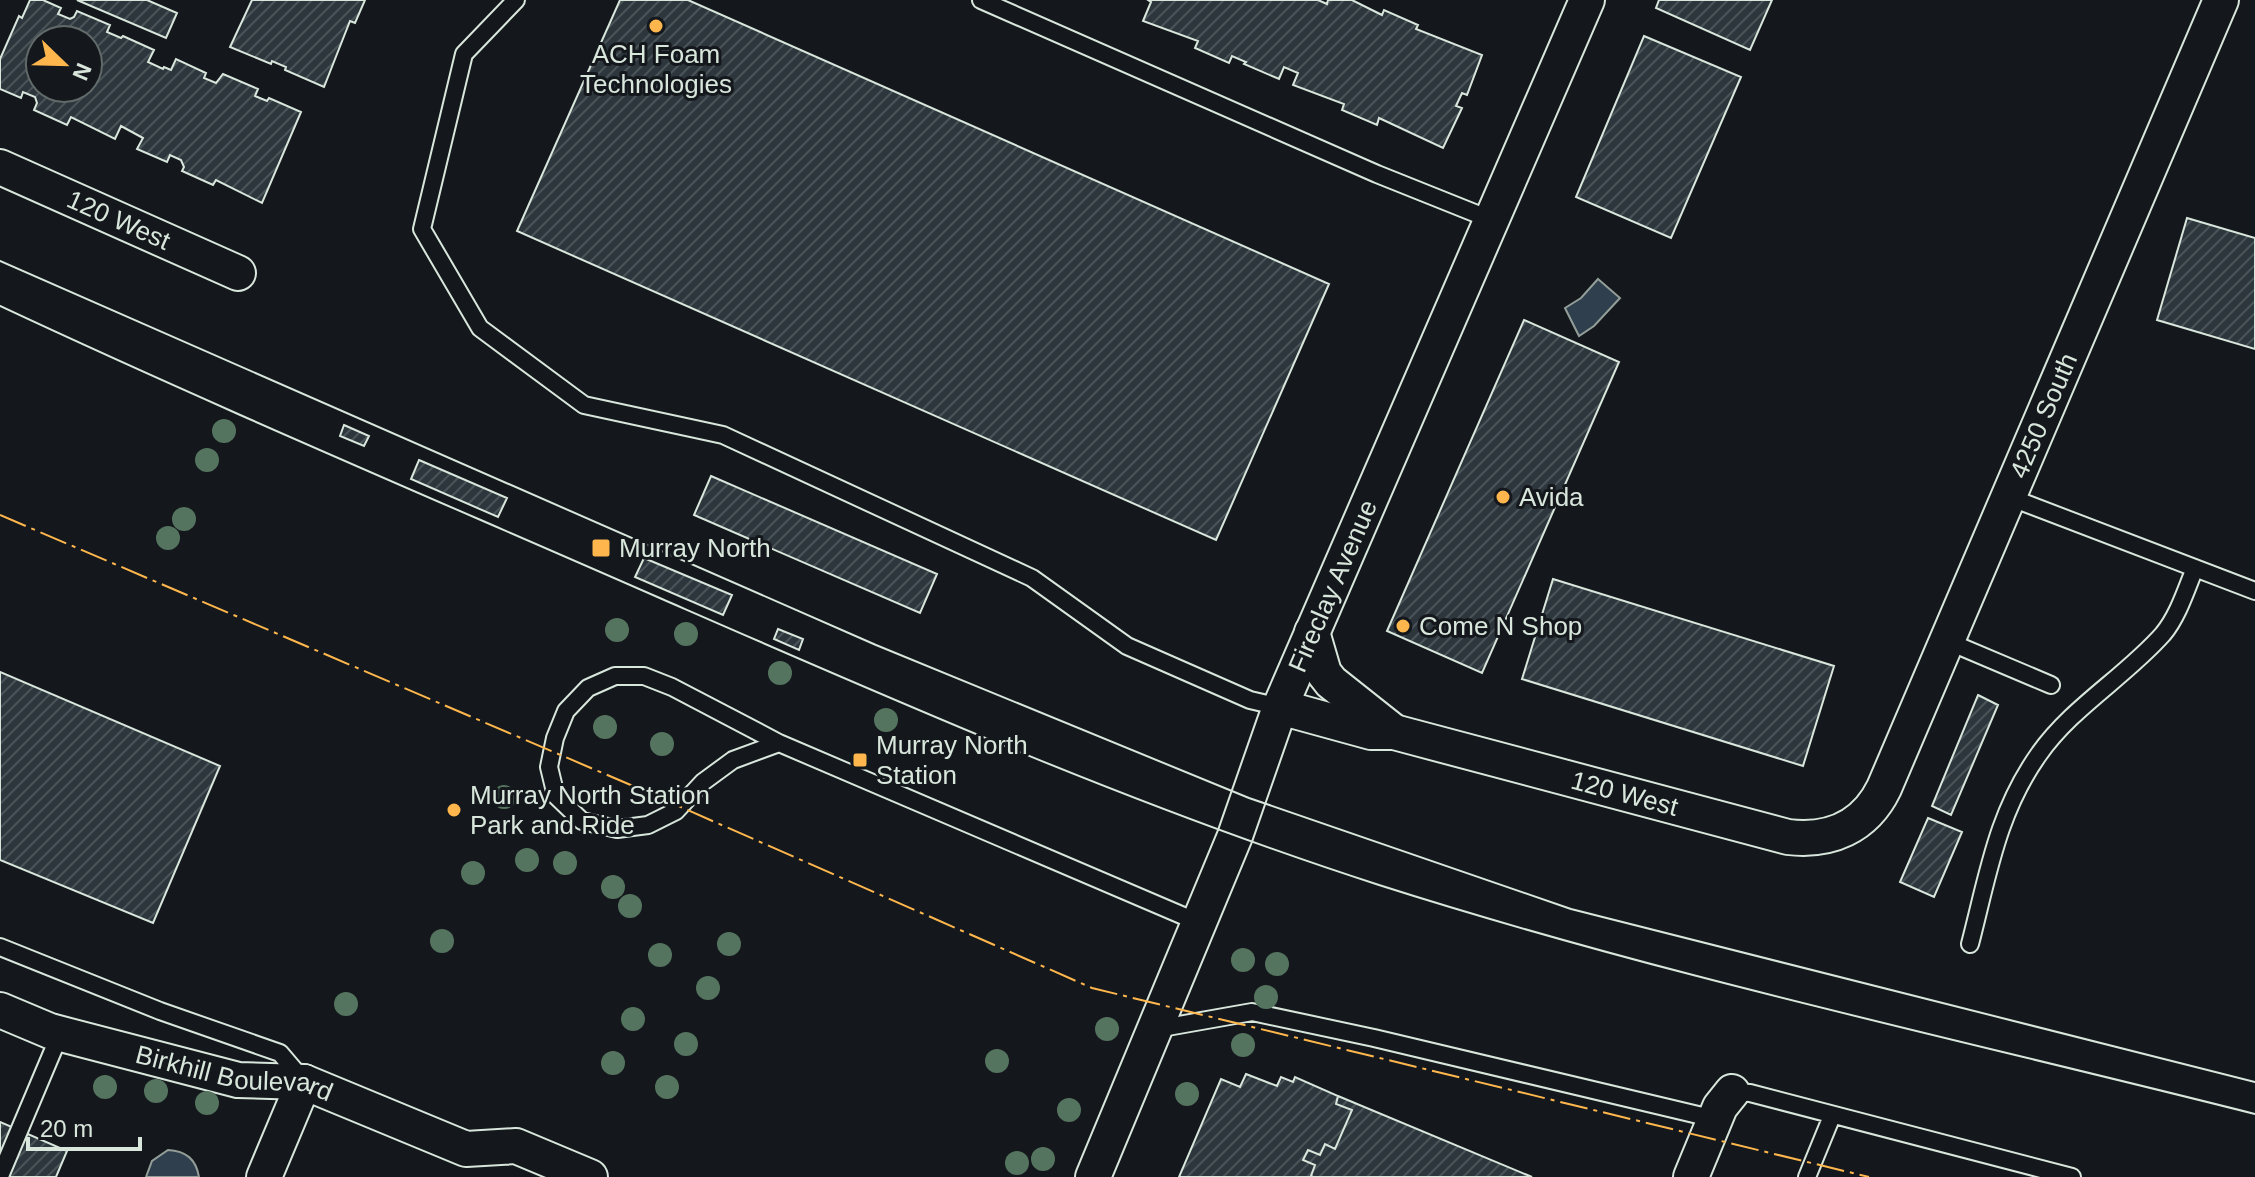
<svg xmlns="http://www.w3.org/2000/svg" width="2255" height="1177" font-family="Helvetica,sans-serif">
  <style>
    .water { fill: #2f3f4d; stroke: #939e99; stroke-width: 2 }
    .building { fill: url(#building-hatch); stroke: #d8e6dc; stroke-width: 2; fill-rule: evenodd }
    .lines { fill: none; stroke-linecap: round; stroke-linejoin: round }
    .service-casing { stroke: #d8e6dc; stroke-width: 20 }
    .minor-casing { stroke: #d8e6dc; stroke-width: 38 }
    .service { stroke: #14181c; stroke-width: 16 }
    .minor { stroke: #14181c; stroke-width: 34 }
    .tram { stroke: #d8e6dc; stroke-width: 2 }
    .power { stroke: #ffb74d; stroke-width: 2; stroke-dasharray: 28 6 4 6; stroke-linecap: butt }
    .tree { fill: #55745f }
    .poi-dot { fill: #ffb74d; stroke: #14181c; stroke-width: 3 }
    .labels { text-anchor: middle; stroke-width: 6; stroke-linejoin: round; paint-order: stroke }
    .poi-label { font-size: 26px; fill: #d8e6dc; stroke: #14181c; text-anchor: start }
    .street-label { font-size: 26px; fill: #d8e6dc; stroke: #14181c }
  </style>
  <defs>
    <pattern id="building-hatch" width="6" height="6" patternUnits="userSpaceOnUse" patternTransform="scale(2)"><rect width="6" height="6" fill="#2c363c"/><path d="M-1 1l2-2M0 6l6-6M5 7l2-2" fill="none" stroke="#4a5358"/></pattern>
  </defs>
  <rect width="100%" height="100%" fill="#14181c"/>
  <path class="water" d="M1598,279L1620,298L1594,326L1579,336L1565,308L1581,298Z
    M168,1150C186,1151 196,1159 199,1177H146L152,1161Z"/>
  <path class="building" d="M30,0H43L61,8L58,14L70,19L74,17L77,11L110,25L107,32L121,38L123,36L154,50L148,62L163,69L164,67L171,70L176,59L206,73L204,78L216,83L223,74L258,89L255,96L267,101L269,98L301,112L262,203L216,180L213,185L182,171L184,167L181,160L170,155L167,162L137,149L143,138L121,126L115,139L71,117L67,125L34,110L37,103L35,97L23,92L21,98L0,89V59L19,16L22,18ZM40,40H88V88H40Z
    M77,0H147L177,13L166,38Z
    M252,0H365L355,23L350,21L324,87L285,70L286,67L272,61L271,64L230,47Z
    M620,0H688L1329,284L1216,540L517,231Z
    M1148,0H1318L1327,4L1328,0H1352L1382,15L1384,10L1418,25L1416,29L1482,55L1467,95L1462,93L1456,106L1462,108L1443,148L1379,118L1377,125L1342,110L1344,104L1293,85L1298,73L1284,67L1279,79L1244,64L1246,62L1232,56L1229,63L1195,48L1198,41L1143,21L1151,2Z
    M1659,0H1772L1750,50L1656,8Z
    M1644,36L1741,77L1671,238L1576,197Z
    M2187,218L2255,238V349L2157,320Z
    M1524,320L1619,362L1482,673L1387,631Z
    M344,425L369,436L364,446L340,436Z
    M419,460L507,498L498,517L411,479Z
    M711,476L937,574L920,613L694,515Z
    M644,558L732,595L723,615L635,577Z
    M1553,579L1834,666L1803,766L1522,679Z
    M778,629L803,639L799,650L774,639Z
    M0,672L220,766L153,923L0,860Z
    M1978,695L1998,705L1951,815L1932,806Z
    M1928,818L1962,832L1934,897L1900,882Z
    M1246,1074L1277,1086L1281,1077L1293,1082L1295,1077L1338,1096L1336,1104L1352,1110L1335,1149L1325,1144L1320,1155L1308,1150L1303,1160L1315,1165L1311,1176L1313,1177H1179L1221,1079L1240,1087Z
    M1338,1096L1532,1177H1313L1311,1176L1315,1165L1303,1160L1308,1150L1320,1155L1325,1144L1335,1149L1352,1110L1336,1104Z
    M0,1122L67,1151L56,1177H0Z"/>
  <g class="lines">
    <defs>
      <path id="service" d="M516,0L464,54L422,229L480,328L584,405L723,435L1032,578L1127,646L1250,700L1280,707
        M981,0L1377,174L1492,220
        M2009,497L2255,591
        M1947,641L2051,685
        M779,743L733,760L703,782L676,811L648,825L617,829L582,821L556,796L549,767L555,738L566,711L588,688L615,676H644L672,687L779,743L1200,923
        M1970,944C1988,875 1997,813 2039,754C2072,707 2125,677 2163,634C2178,616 2186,590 2195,568
        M0,947L160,1011L280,1053L303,1080
        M1156,1029L1252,1012L1374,1038L1715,1119
        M1732,1092L1750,1093L2072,1177
        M0,1176L60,1034
        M1807,1177L1832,1116"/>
      <g id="minor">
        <path id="s1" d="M0,167L238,273"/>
        <path d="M1312,632L1324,673L1331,682L1394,732"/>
        <path id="s2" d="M1280,707L1371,732H1394L1788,837C1830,842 1865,827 1884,788L2221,0"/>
        <path id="s3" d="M0,1010L50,1031L238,1080L304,1082L466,1149L516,1146L590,1177"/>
        <path d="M264,1177L304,1082"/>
        <path id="s4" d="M1093,1177L1235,836L1280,707L1587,0"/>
        <path d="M1691,1177L1720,1107L1732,1092"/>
      </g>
    </defs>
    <use href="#service" class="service-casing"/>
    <use href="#minor" class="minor-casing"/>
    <use href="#service" class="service"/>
    <use href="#minor" class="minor"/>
    <path class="tram" d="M0,261L876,645L1249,798L1571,909L2255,1082
      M0,306C218,408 441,502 662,599C898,702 1134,806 1379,885C1667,977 1963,1040 2255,1114"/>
    <path class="power" d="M0,515L633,786L1092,988L1869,1177"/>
  </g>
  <g class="tree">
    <circle cx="224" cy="431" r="12"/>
    <circle cx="207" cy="460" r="12"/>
    <circle cx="184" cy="519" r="12"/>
    <circle cx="168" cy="538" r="12"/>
    <circle cx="617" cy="630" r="12"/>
    <circle cx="686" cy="634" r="12"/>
    <circle cx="780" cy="673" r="12"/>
    <circle cx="886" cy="720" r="12"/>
    <circle cx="605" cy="727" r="12"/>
    <circle cx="662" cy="744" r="12"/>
    <circle cx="504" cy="797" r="12"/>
    <circle cx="527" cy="860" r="12"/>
    <circle cx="565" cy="863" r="12"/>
    <circle cx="473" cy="873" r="12"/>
    <circle cx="613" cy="887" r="12"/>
    <circle cx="630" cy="906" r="12"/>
    <circle cx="442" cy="941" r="12"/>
    <circle cx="729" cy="944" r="12"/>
    <circle cx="660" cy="955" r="12"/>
    <circle cx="1243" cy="960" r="12"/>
    <circle cx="1277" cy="964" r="12"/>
    <circle cx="708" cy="988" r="12"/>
    <circle cx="1266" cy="997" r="12"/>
    <circle cx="346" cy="1004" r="12"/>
    <circle cx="633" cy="1019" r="12"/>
    <circle cx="1107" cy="1029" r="12"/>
    <circle cx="686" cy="1044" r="12"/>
    <circle cx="1243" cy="1045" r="12"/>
    <circle cx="997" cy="1061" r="12"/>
    <circle cx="613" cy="1063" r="12"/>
    <circle cx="105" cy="1087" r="12"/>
    <circle cx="667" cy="1087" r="12"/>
    <circle cx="156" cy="1091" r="12"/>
    <circle cx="1187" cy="1094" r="12"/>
    <circle cx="207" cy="1103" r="12"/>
    <circle cx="1069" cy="1110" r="12"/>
    <circle cx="1043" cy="1159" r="12"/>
    <circle cx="1017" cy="1163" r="12"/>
  </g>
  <g class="poi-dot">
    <circle cx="656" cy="26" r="8"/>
    <circle cx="1503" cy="497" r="8"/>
    <rect x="591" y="538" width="20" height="20" rx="4"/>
    <circle cx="1403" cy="626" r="8"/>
    <rect x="852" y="752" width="16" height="16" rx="4"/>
    <circle cx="454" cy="810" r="8"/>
  </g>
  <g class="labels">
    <g class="poi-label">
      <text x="656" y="63" text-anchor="middle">ACH Foam<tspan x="656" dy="30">Technologies</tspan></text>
      <text x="1519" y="506">Avida</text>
      <text x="619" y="557">Murray North</text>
      <text x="1419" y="635">Come N Shop</text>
      <text x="876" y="754">Murray North<tspan x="876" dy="30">Station</tspan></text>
      <text x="470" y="804">Murray North Station<tspan x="470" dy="30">Park and Ride</tspan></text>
    </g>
    <g class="street-label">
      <text dy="9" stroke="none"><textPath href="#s1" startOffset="130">120 West</textPath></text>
      <text dy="9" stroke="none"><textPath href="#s2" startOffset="1046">4250 South</textPath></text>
      <text dy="9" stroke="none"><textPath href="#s4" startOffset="638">Fireclay Avenue</textPath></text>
      <text dy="9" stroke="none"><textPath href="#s2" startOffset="356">120 West</textPath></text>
      <text dy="9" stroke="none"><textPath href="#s3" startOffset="244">Birkhill Boulevard</textPath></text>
    </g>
  </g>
  <g transform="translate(64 64) rotate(113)"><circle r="38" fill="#14181c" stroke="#626a69" stroke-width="2"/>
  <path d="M0-6L14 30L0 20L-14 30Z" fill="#ffb74d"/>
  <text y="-12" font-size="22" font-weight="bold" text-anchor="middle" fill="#d8e6dc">N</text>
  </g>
  <path d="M28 1137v12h112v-12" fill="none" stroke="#d8e6dc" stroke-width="4"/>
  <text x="40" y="1137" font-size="24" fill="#d8e6dc" stroke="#14181c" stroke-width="6" paint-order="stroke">20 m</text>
</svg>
